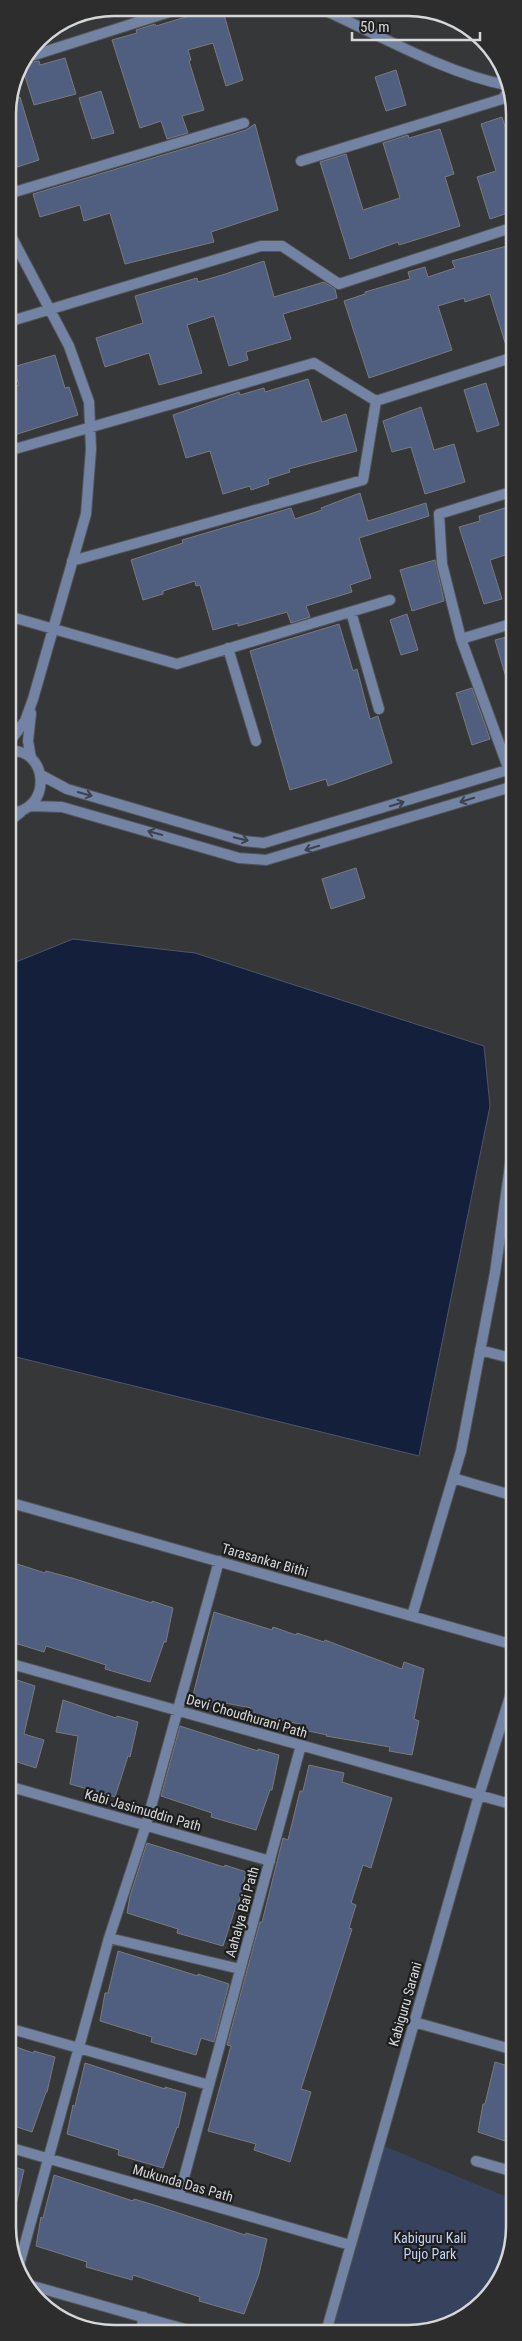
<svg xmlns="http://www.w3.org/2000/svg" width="522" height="2341" font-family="'Roboto Condensed',sans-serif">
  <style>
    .green { fill: #37435e }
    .water { fill: #131f3b; stroke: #4e566a }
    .building { fill: #505f7f; stroke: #797a7d }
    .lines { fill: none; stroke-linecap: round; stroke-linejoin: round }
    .street-casing { stroke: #525456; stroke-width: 12 }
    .street { stroke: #7383a3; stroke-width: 10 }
    .oneway { stroke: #3c414d }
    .labels { text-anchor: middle; stroke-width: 4.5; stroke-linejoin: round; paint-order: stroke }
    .street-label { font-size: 14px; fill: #d6d7d9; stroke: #1e1e1f }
    .park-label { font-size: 14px; fill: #c1d2f5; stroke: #1e1e1f }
    .rim { fill: none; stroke: #d6d7d9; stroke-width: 2.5 }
  </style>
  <rect width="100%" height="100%" fill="#353739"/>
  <path class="green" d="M384,2146L514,2200V2234L488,2297L461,2319L422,2333L327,2332Z"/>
  <path class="water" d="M73,939L195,953L484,1046L490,1106L419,1456L8,1355V1006L16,962Z"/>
  <path class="building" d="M201,8H222L243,80L226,86L213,43L188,50L191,60L189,61L204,110L182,116L188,133L167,139L161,121L140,128L112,40L137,33L136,30L155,24L156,26L202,12Z
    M65,58L76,94L34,105L21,64L39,61L40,65Z
    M396,70L406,105L386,111L375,77Z
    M101,91L114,133L92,139L79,98Z
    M20,97L39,160L8,170V107L10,100Z
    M502,117L514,155V211L490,219L477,177L496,171L481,124Z
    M255,124L278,210L211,232L214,242L125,264L110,213L84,221L80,205L40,217L33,194L246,130Z
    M440,129L454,174L445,177L460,226L399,245L398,242L350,259L320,162L346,154L363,210L400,198L383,143L408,135L409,138Z
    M514,244V283L506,286L514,309V350L508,352L490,294L465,302L464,298L438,306L452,350L369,378L344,301L365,294V292L410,279L408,272L425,267L428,277L455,268L452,261Z
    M264,261L274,297L324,282L335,289L337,298L283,314L291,339L246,352L248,360L229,366L214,316L187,325L202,373L159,385L149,353L105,367L96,338L143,323L135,296L197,278L198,282L222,275Z
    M55,355L65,388L69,387L78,415L8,437V388L19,385L13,367Z
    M308,379L322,422L346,414L357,451L289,469L290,472L268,479L269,484L251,490L250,486L223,494L210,451L186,458L173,415L239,392L240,395L264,388L265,392Z
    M486,383L499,425L477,432L464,390Z
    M421,407L434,450L454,444L465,482L425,494L411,447L392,452L383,421Z
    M360,493L368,521L426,503L429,516L359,538L371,578L350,585L352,592L306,606L310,617L291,623L287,612L238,626V623L213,630L200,585L196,586L195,581L163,591V594L143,600L131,560L183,543L182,540L291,508L295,519L322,510L321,508Z
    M514,505V552L490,560L502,599L484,604L459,527L480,521L479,516Z
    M435,560L444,601L412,611L400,570Z
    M407,614L418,650L401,655L390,620Z
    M339,624L353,671L357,669L370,719L378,716L392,763L328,786L326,779L290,790L250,651Z
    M510,636L514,647V691H510L495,640Z
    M472,688L490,739L472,745L456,693Z
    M356,868L365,898L331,909L322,879Z
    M8,1561L45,1573L46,1571L72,1578L152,1603V1601L173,1608L166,1642H164L150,1682L105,1669L106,1665L46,1646L44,1652L8,1641Z
    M214,1612L272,1630L273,1627L296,1635L297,1633L324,1642L325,1640L402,1669L404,1662L424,1669L414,1719L419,1721L412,1755L389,1751L390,1747L326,1736L327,1735L299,1729L300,1724L250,1714L251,1708L215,1701L214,1707L191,1703Z
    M14,1679L35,1686L24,1734L44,1740L36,1768L8,1759V1704Z
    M63,1700L116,1718L117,1716L138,1722L130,1757L128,1756L115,1797L70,1784L78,1736L56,1732Z
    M180,1726L258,1751V1749L279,1755L272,1790H270L256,1830L211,1817L212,1813L161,1796Z
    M309,1765L344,1773L342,1782L392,1798L371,1868L363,1865L351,1903L356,1905L349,1928L352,1929L301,2089L311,2092L290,2162L254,2150L256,2144L208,2131L231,2046L227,2045L260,1922H262L283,1838L288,1840L300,1791H303Z
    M147,1843L224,1867L225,1865L246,1872L238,1906H236L223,1946L177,1933L178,1929L127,1913L130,1896Z
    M118,1951L198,1976V1974L229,1984L214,2042L201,2038L196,2055L151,2042L152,2037L100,2021L105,1993H108Z
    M8,2044L33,2053L34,2051L55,2057L47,2092H46L32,2132L8,2124Z
    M495,2062L514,2068V2144L478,2132L483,2104H485Z
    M85,2063L165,2089V2087L186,2093L178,2128L177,2127L163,2168L118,2155L119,2150L67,2134L73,2105L75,2106Z
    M8,2165L24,2170L14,2214L8,2213Z
    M54,2175L133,2201L134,2199L154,2205L245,2235L246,2233L267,2239L259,2274L244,2314L199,2301L200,2297L133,2275L132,2280L86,2267L87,2262L36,2246L41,2217L43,2218Z"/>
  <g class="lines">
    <defs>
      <path id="street" d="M322,9C379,35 445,73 506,85
        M25,58L182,8
        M301,161L502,99L509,91
        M8,194L244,123
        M8,230L69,346L89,402L91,449L86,514L33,699L25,721L8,744
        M8,322L261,246H282L339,284L514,227
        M376,401L514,357
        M8,451L314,363L376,401L363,480L72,561
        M514,491L439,514L442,564L461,639L514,784
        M351,612L379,709
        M8,616L177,664L390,600
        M461,639L514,623
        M228,648L256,741
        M31,713L28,741L31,758
        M8,751C50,747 53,813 8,813
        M41,775L67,789L244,841L264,843L514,768
        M30,806L62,807L239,858L266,860L514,786
        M8,822L21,812
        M502,1225L514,1228
        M480,1350L514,1359
        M453,1478L514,1496
        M8,1502L514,1645
        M412,1616L461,1451L495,1273L514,1137
        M8,1663L514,1805
        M8,1786L270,1861
        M109,1938L240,1969
        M414,2022L514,2050
        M8,2028L209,2085
        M8,2147L350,2245
        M476,2161L514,2172
        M179,2196L301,1745
        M19,2265L109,1938L146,1825L219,1561
        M29,2285L195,2332
        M140,2332L144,2317
        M326,2332L479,1795L514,1684"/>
    </defs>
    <use href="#street" class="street-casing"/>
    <use href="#street" class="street"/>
  </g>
  <defs><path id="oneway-shaft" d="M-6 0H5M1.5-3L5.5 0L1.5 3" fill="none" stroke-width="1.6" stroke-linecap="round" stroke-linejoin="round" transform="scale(1.25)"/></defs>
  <g class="oneway">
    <use href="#oneway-shaft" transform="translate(85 794) rotate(16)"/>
    <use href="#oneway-shaft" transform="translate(467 800) rotate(163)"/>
    <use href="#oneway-shaft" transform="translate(397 804) rotate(-17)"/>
    <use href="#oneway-shaft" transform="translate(155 833) rotate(-164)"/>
    <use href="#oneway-shaft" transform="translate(241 839) rotate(13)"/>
    <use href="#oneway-shaft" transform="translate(312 848) rotate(163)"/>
  </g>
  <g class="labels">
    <g class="street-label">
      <text transform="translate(265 1560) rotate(16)" y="5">Tarasankar Bithi</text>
      <text transform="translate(247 1716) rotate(16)" y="5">Devi Choudhurani Path</text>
      <text transform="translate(143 1810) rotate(16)" y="5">Kabi Jasimuddin Path</text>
      <text transform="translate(242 1912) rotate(-75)" y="5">Aahalya Bai Path</text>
      <text transform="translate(405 2004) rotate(-74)" y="5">Kabiguru Sarani</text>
      <text transform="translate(183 2183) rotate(16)" y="5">Mukunda Das Path</text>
    </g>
    <g class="park-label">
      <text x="430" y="2243">Kabiguru Kali<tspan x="430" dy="16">Pujo Park</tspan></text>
    </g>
  </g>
  <path d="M0 0H522V2341H0ZM114 16H408A98 98 0 0 1 506 114V2227A98 98 0 0 1 408 2325H114A98 98 0 0 1 16 2227V114A98 98 0 0 1 114 16Z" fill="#2d2d2e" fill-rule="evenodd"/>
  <path class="rim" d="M114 16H408A98 98 0 0 1 506 114V2227A98 98 0 0 1 408 2325H114A98 98 0 0 1 16 2227V114A98 98 0 0 1 114 16Z"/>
  <path d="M352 32v8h128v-8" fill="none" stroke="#d6d7d9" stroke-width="2.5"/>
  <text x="360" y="32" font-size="15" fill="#d6d7d9" stroke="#1e1e1f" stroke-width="4" paint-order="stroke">50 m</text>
</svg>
